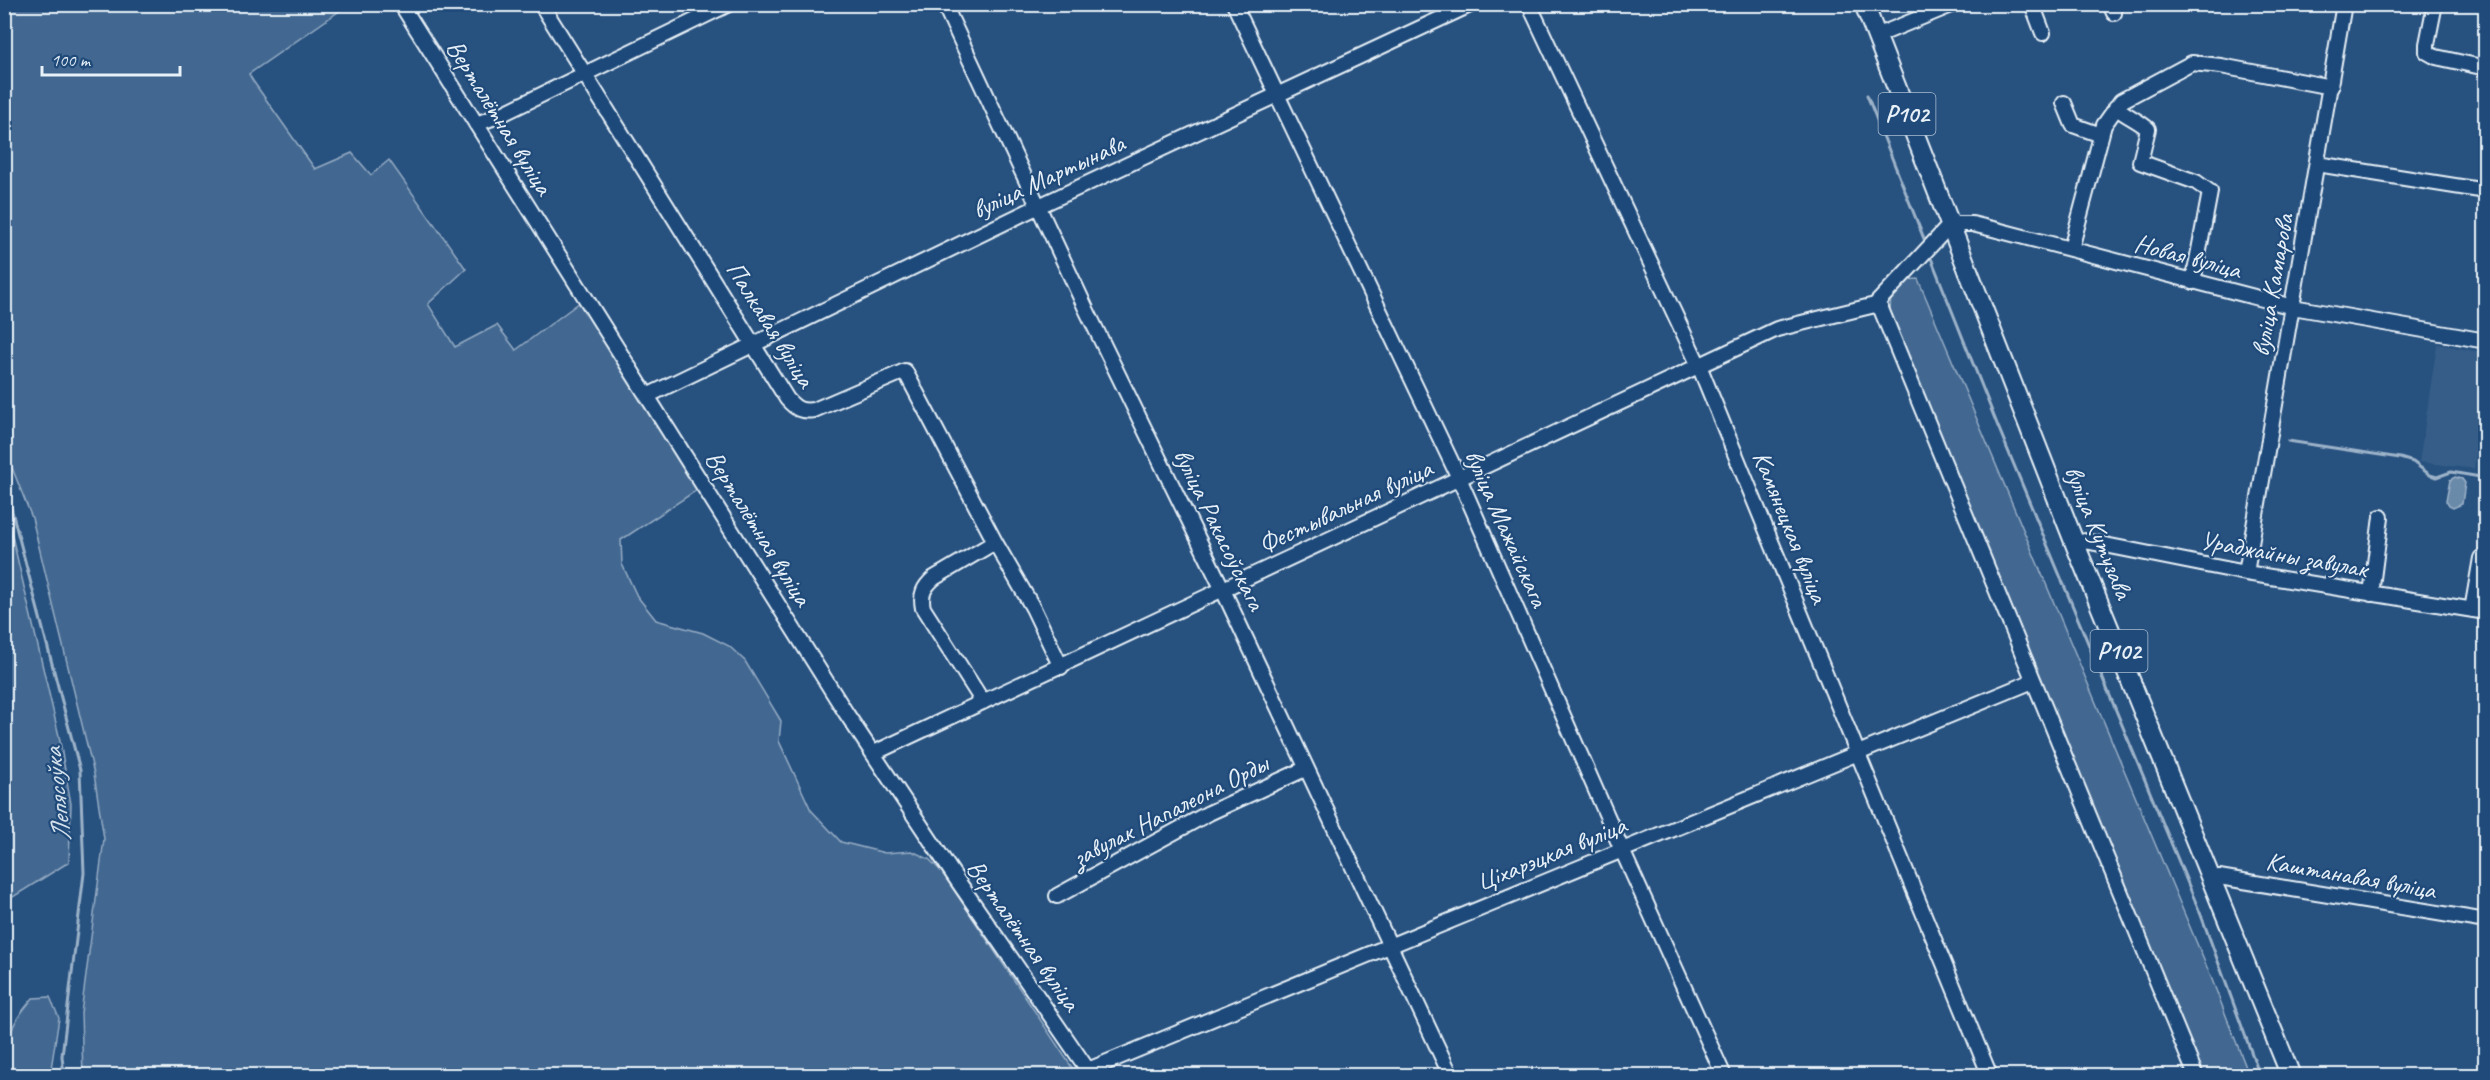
<svg xmlns="http://www.w3.org/2000/svg" width="2490" height="1080" font-family="Caveat,sans-serif">
  <style>
    .built { fill: #355d88 }
    .green { fill: #436891; stroke: #96acc4; stroke-width: 1.5 }
    .water { fill: #6b8aaa; stroke: #9db3c9; stroke-width: 1.5 }
    .lines { fill: none; stroke-linecap: round; stroke-linejoin: round }
    .stream { stroke: #9db3c9; stroke-width: 3 }
    .minor-casing { stroke: #e8f1f8; stroke-width: 18 }
    .major-casing { stroke: #e8f1f8; stroke-width: 22 }
    .minor { stroke: #1f4a7a; stroke-width: 14 }
    .major { stroke: #1f4a7a; stroke-width: 18 }
    .labels { text-anchor: middle; stroke-width: 4.5; stroke-linejoin: round; paint-order: stroke }
    .shield { fill: #1f4a7a; stroke: #acbfd2; stroke-width: 1.5 }
    .shield-label { font-size: 24px; font-weight: bold; fill: #e8f1f8 }
    .street-label { font-size: 26px; fill: #e8f1f8; stroke: #1f4a7a }
    .water-label { font-size: 27px; font-style: italic; fill: #d5e2ec; stroke: #1f4a7a }
  </style>
  <rect width="100%" height="100%" fill="#27517f"/>
  <filter id="ink" filterUnits="userSpaceOnUse"><feTurbulence type="fractalNoise" baseFrequency=".0167" numOctaves="2"/><feDisplacementMap in="SourceGraphic" scale="12" xChannelSelector="R" yChannelSelector="G"/><feConvolveMatrix kernelMatrix="1 2 1 2 8 2 1 2 1" color-interpolation-filters="sRGB"/></filter>
  <g filter="url(#ink)">
    <path class="built" d="M2437,344L2485,353V432L2479,431L2474,469L2419,462Z"/>
    <path class="green" d="M5,4L348,5L249,74L253,81L315,169L352,153L371,175L389,160L466,269L428,304L455,347L497,325L516,350L580,302L697,490L621,540L622,564L637,596L656,620L703,633L729,646L745,661L781,721L779,741L811,810L841,842L885,853L912,851L929,859L942,872L1077,1075H83L81,1013L104,839L94,774L32,518L5,450Z
      M1918,279L2211,977L2249,1075H2204L1890,311L1891,295L1905,280Z
      M5,506L59,736L71,804L69,862L5,902Z
      M50,997L59,1018L50,1075H11C7,1035 7,1029 33,998Z"/>
    <path class="water" d="M2455,477L2462,479L2465,483L2462,504L2453,508L2449,506L2446,501L2450,480Z"/>
    <g class="lines">
      <path class="stream" d="M1867,95L1926,244
        M1929,253L1997,424L2201,915L2260,1076
        M2288,441L2400,458L2413,462L2430,475L2437,477L2451,472L2486,478
        M4,481L80,770L84,873L62,1056L64,1076"/>
      <defs>
        <path id="minor" d="M401,4L846,713L955,877L1088,1070L2033,681
          M541,4L787,399C796,409 801,412 814,410L905,371L995,542L1033,608L1061,667
          M944,4L1087,311L1223,590L1451,1076
          M1234,4L1459,478L1622,850L1724,1076
          M1529,4L1700,368L1990,1076
          M2032,4L2043,33
          M2110,4L2114,13
          M2435,4L2427,44V52L2436,57L2486,68
          M1876,36L1954,4
          M2064,103L2073,125L2101,135
          M2116,107C2126,116 2138,120 2148,129L2140,162L2196,182L2210,192L2193,282
          M476,124L498,116L729,4
          M2317,164L2486,191
          M2071,249L2104,125L2121,101L2192,63L2221,66L2331,87
          M1875,305L1951,224H1972L1997,230L2293,307L2486,341
          M647,396L1039,206L1472,4
          M2075,544L2085,541L2246,573L2486,612
          M2246,573L2344,4
          M2371,594L2381,517
          M2472,610L2481,558
          M983,702L923,608C920,594 924,587 934,578L995,542
          M874,753L1777,329L1875,305L1881,309L2196,1076
          M2210,879L2219,877L2486,921
          M1057,896L1209,813L1305,769"/>
        <path id="major" d="M1864,4L2075,544L2291,1076"/>
      </defs>
      <use href="#minor" class="minor-casing"/>
      <use href="#major" class="major-casing"/>
      <use href="#minor" class="minor"/>
      <use href="#major" class="major"/>
    </g>
  </g>
  <g class="labels">
    <g class="shield">
      <rect x="1878.5" y="93" width="57" height="42" rx="4.5"/>
      <rect x="2090.5" y="630" width="57" height="42" rx="4.5"/>
    </g>
    <g class="shield-label">
      <text x="1907" y="122">Р102</text>
      <text x="2119" y="659">Р102</text>
    </g>
    <g class="street-label">
      <text transform="translate(500 117) rotate(58)" y="9">Верталётная вуліца</text>
      <text transform="translate(1048 176) rotate(-25)" y="9">вуліца Мартынава</text>
      <text transform="translate(2188 256) rotate(15)" y="9">Новая вуліца</text>
      <text transform="translate(2272 285) rotate(-80)" y="9">вуліца Камарова</text>
      <text transform="translate(771 324) rotate(58)" y="9">Палкавая вуліца</text>
      <text transform="translate(1345 506) rotate(-25)" y="9">Фестывальная вуліца</text>
      <text transform="translate(1791 527) rotate(68)" y="9">Камянецкая вуліца</text>
      <text transform="translate(759 528) rotate(58)" y="9">Верталётная вуліца</text>
      <text transform="translate(1507 528) rotate(66)" y="9">вуліца Мажайскага</text>
      <text transform="translate(1220 529) rotate(64)" y="9">вуліца Ракасоўскага</text>
      <text transform="translate(2099 532) rotate(68)" y="9">вуліца Кутузава</text>
      <text transform="translate(2284 554) rotate(10)" y="9">Ураджайны завулак</text>
      <text transform="translate(1170 810) rotate(-27)" y="9">завулак Напалеона Орды</text>
      <text transform="translate(1551 853) rotate(-22)" y="9">Ціхарэцкая вуліца</text>
      <text transform="translate(2351 875) rotate(10)" y="9">Каштанавая вуліца</text>
      <text transform="translate(1024 935) rotate(55)" y="9">Верталётная вуліца</text>
    </g>
    <g class="water-label">
      <text transform="translate(57 795) rotate(-96)" y="9">Лепясоўка</text>
    </g>
  </g>
  <rect width="2490" height="1080" fill="none" stroke="#1f4a7a" stroke-width="24"/>
  <rect x="12" y="12" width="2466" height="1056" fill="none" stroke="#e8f1f8" stroke-width="2" filter="url(#ink)"/>
  <path d="M42 66v9h138v-9" fill="none" stroke="#e8f1f8" stroke-width="3"/>
  <text x="51" y="66" font-size="18" fill="#e8f1f8" stroke="#1f4a7a" stroke-width="4.5" paint-order="stroke">100 m</text>
</svg>
